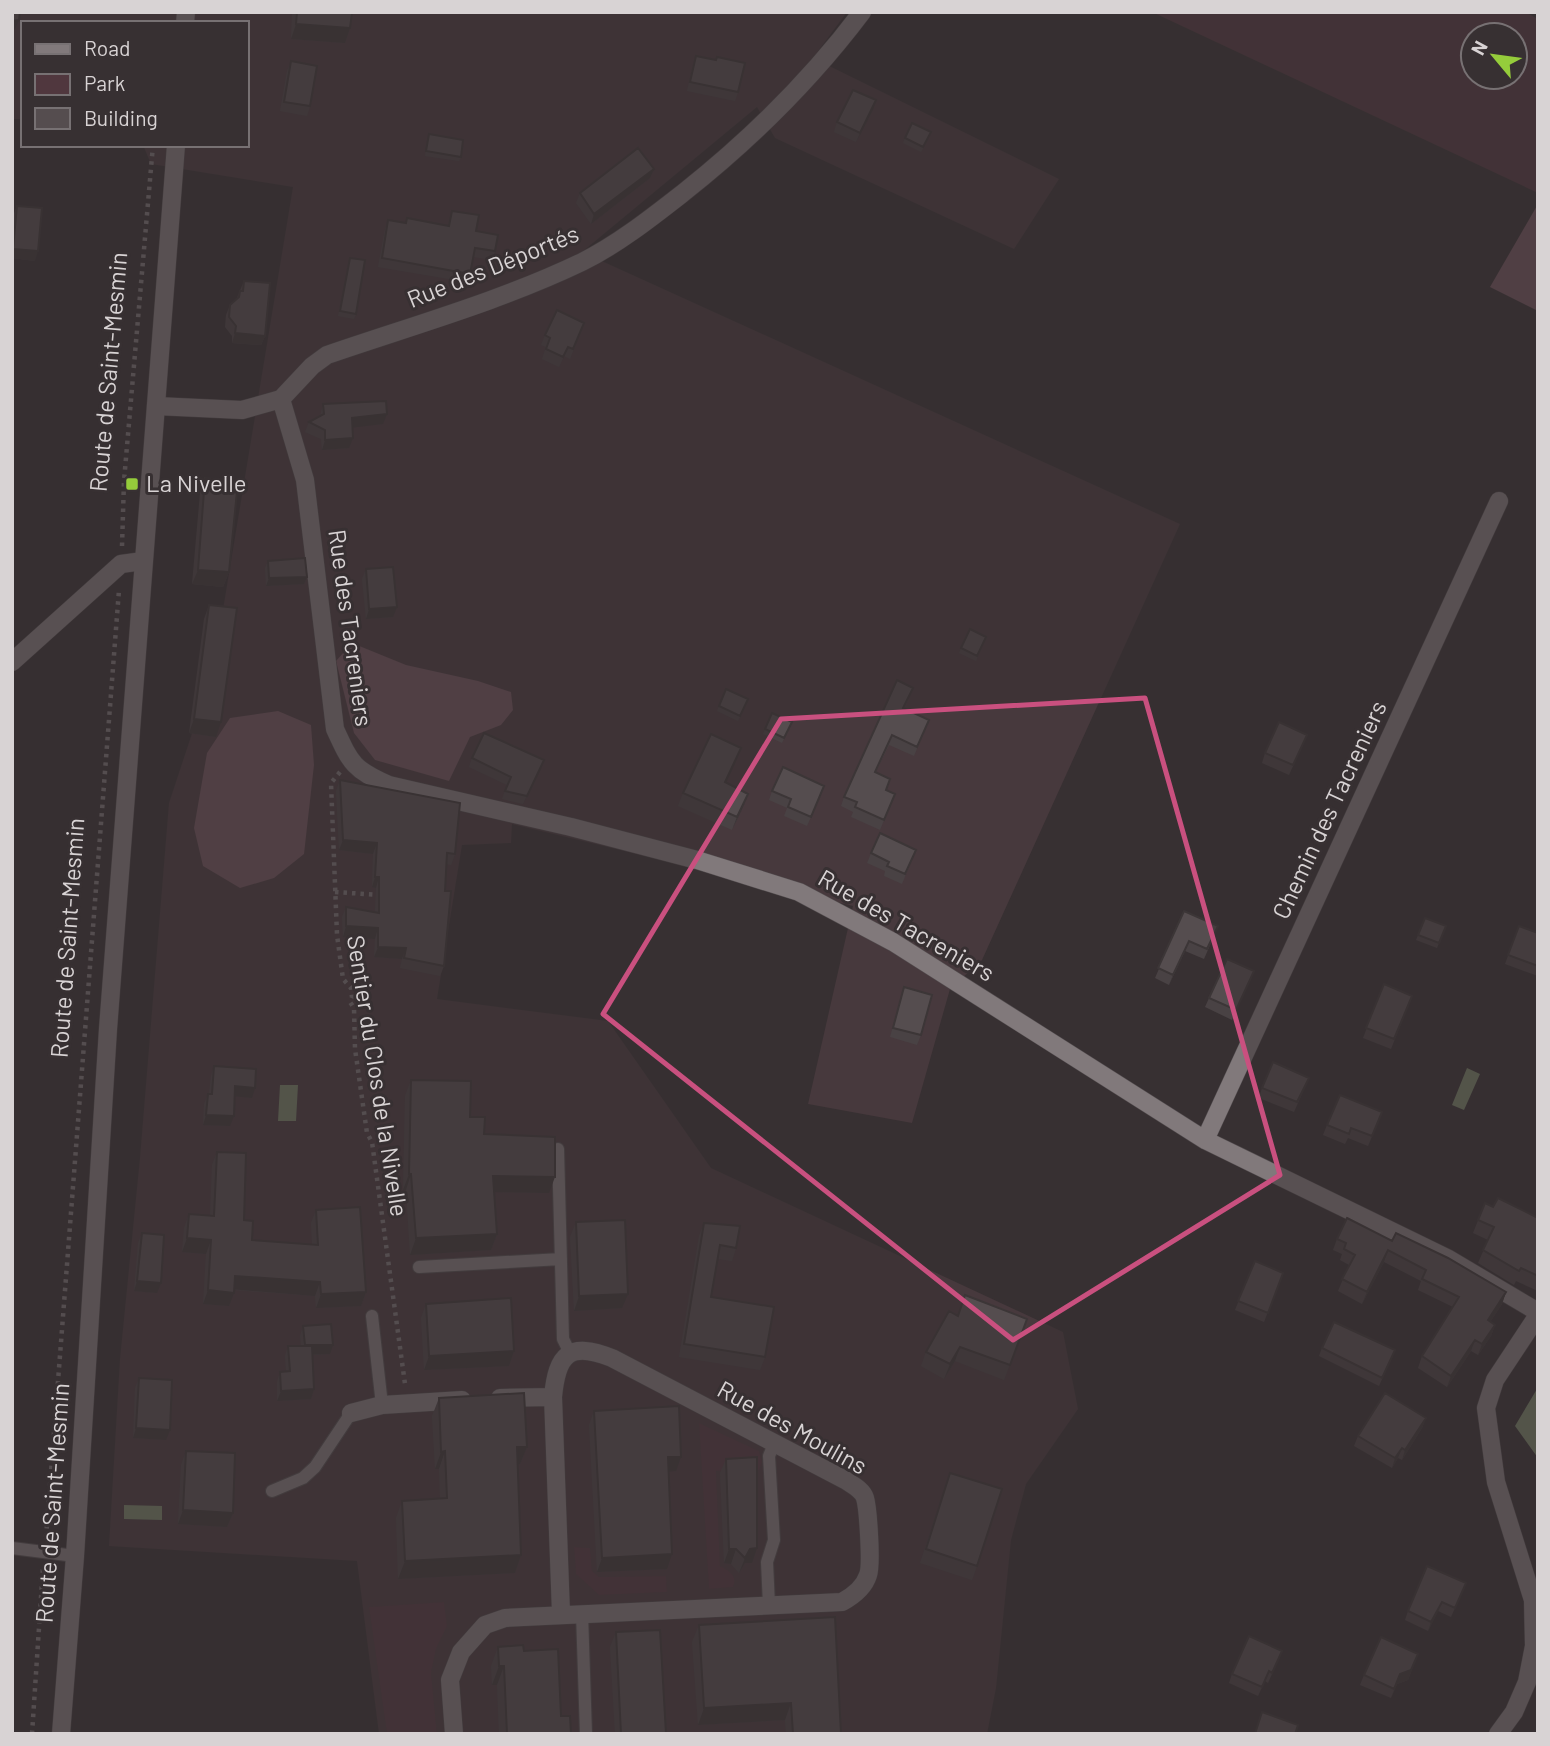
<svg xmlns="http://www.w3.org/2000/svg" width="1550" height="1746" font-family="Barlow,sans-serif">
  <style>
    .built { fill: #47393d }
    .green { fill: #50373e; fill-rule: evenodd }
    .forest { fill: #6f525b }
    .water { fill: #758167 }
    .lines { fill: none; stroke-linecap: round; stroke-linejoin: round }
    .service-casing { stroke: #524c4e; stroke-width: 14 }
    .minor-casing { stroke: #524c4e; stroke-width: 19 }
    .tertiary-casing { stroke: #524c4e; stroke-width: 19 }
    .secondary-casing { stroke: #524c4e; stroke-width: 19 }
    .path { stroke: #787274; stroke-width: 4.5; stroke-dasharray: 3.5 5; stroke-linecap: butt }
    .service { stroke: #81797b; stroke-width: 12 }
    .minor { stroke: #81797b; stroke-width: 18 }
    .tertiary { stroke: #81797b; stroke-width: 18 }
    .secondary { stroke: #81797b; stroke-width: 18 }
    .wall { fill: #494244 }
    .shaded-wall { fill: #3c3637 }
    .building { fill: #554d4f; stroke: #3c3637; stroke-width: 2 }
    .marked { fill: none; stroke: #c9507f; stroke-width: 5; stroke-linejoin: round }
    .poi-dot { fill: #95cc3b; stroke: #373032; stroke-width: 2.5 }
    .labels { text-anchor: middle; stroke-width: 6; stroke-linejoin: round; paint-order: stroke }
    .street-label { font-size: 24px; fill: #d8d3d4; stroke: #373032 }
    .poi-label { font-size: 24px; fill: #d8d3d4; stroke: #373032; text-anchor: start }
  </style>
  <rect width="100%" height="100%" fill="#373032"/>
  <path class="built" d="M12,12H847L813,58L1059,179L1014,249L775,138L757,107L582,252L1180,524L982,960L950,989L912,1123L808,1104L853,906L512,824L511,843L462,845L437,999L608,1021L711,1168L1063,1332L1078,1409L1026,1484L1011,1540L996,1688L987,1734H379L357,1561L109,1546L120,1359L140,1158L169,803L213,670L293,187L151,164L143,145H247V23H23V119H12Z"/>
  <path class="green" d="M1152,12H1525L1538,19V193ZM1473,35H1515V77H1473Z
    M699,1423L759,1451L762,1462L759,1470L716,1471L720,1566C729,1570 738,1576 733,1587L709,1589Z
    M574,1547L590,1548L592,1571L599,1577L666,1576L667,1592L599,1595L576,1574Z
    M444,1602L447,1626L436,1649L431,1673L437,1734H387L369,1607Z"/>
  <path class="forest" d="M1538,204V311L1490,287Z
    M352,643L406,665L478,681L511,692L513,710L501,725L470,737L449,781L375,760L354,733L336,661Z
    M278,711L311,725L314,765L304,854L274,878L240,888L203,866L194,828L207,753L230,718Z"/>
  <path class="water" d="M1467,1068L1480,1074L1464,1110L1452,1105Z
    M280,1085H298L296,1121H278Z
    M1537,1389H1538V1458L1515,1426Z
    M124,1505L162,1506V1520L124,1519Z"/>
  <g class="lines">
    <defs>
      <path id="service" d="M558,1149L563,1339L570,1353
        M419,1267L561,1259
        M372,1316L382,1405
        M272,1491L303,1478L315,1467L351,1413
        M12,1548L75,1556
        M769,1605L767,1562L774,1540L769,1456L774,1444
        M582,1613L586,1734"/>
      <path id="minor" d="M281,399L305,480L335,729C351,764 354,770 389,785L571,827L697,860L799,892L893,942L1205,1140L1447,1258L1538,1312
        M12,662L121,564L143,561
        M1205,1140L1499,501
        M500,1398L553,1397
        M351,1413L382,1405L462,1400
        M454,1734L450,1680L461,1652L485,1625L505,1618L842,1602C853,1596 864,1588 868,1575C872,1565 868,1508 865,1498C862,1489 852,1485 845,1480L612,1358C569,1341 557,1354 553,1397L561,1613
        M1498,1734L1514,1712L1527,1682L1534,1646L1533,1600L1496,1482L1486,1408L1495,1380L1538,1315"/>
      <path id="tertiary" d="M156,406L242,410L281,399L312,366L327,355C411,326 501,301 582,262C618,244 651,218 683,193C750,140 810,81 862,12"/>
      <path id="secondary" d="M185,23L186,12
        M61,1734L75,1556L108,1029L176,145"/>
    </defs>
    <use href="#service" class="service-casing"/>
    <use href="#minor" class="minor-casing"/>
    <use href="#tertiary" class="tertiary-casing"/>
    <use href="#secondary" class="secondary-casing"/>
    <path class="path" d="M122,546L124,481L153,145
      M340,772L331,783L337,935L343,979L351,988L352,997L350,1002L354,1008L355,1049L367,1133L372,1142L405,1384
      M335,892L380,895
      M46,1537L119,590
      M32,1734L43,1567"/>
    <use href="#service" class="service"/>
    <use href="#minor" class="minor"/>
    <use href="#tertiary" class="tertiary"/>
    <use href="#secondary" class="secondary"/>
  </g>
  <path class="wall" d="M292,12H352L350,28L345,43L291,39Z
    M696,56L738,92L735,101L687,91L693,65Z
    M291,61L310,106L307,116L280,111L287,71Z
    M873,110L856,142L834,132L837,122Z
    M429,134L461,157L459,161L425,156Z
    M929,137L921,152L903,143L905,138Z
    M650,178L591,224L576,203L580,193Z
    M17,206L35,261L12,258V226L13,216Z
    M452,211L476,231L495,251L492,260L474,257L470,274L467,282L378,267L385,229L388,220L405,223L407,218L448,226Z
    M350,258L356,314L354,319L338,316Z
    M244,281L265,336L261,345L232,343V336L225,327L226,315L230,305L236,300Z
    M584,323L570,359L564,356L559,367L542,359L546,347L541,345L545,335Z
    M323,404L383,424L352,427L349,448L322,450L321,439L305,432L309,422L320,416Z
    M205,478L229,572L223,587L192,584L200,493Z
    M268,561L307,577L304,584L266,586L265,568Z
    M366,569L393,617L366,619L362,579Z
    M209,605L216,737L189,733L204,619Z
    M970,629L986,637L976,661L959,653Z
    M726,689L748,699L738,721L717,711Z
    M910,697L904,709L929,720L914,756L889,745L876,772L886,790L895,794L880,830L851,817L853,812L841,806L844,797Z
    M772,713L792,722L782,743L763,734Z
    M1307,735L1289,775L1262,763L1265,753Z
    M741,748L726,783L748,794L743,807L732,830L678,806L683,793Z
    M472,758L544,760L523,804L502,799L507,785L469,767Z
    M340,780L455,854L451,865L446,864L444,966L440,976L400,968L402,959L374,957L375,939L343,937L342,917L346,907L375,912L376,888L372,887L373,854L339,850L336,791Z
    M772,791L821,795L807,826L784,816L787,808L769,800Z
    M916,850L902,884L884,876L885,871L867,863L871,853Z
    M1184,911L1214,936L1204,959L1185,951L1169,985L1155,978Z
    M1425,918L1446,926L1437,948L1416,940Z
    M1519,926L1538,933V976L1505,964Z
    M1250,980L1232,1020L1205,1007L1209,998Z
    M1384,984L1412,996L1391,1049L1363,1038Z
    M904,987L921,1035L917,1045L890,1037Z
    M214,1066L252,1098L235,1096L230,1126L203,1125L204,1104L208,1094H209L211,1076Z
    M1309,1078L1294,1112L1259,1098L1262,1088Z
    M411,1080L470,1117L484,1134L549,1193L494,1192L497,1234L491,1250L410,1255L406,1190H403L405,1096Z
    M1378,1122L1368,1146L1348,1138L1345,1144L1323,1135L1327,1125Z
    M217,1152L252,1240L312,1244L311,1223L316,1210L366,1292L361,1306L316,1308L315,1296L234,1290L229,1306L203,1304L206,1254L182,1252L184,1228L189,1214L210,1215L212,1165Z
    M1485,1203L1493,1207L1538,1218V1291L1516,1281L1514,1285L1478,1263L1488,1240L1473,1233Z
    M576,1222L622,1308L574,1311L570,1237Z
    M704,1223L736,1248L732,1261L718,1259L711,1297L765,1357L760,1370L679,1357L699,1236Z
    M142,1233L157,1293L134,1291L138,1243Z
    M1337,1239L1392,1241L1506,1292L1502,1304L1490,1322L1495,1325L1491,1336L1478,1355L1471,1351L1447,1387L1418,1368L1422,1356L1453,1307L1418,1290L1421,1281L1384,1262L1362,1304L1338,1291L1349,1265L1340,1260L1342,1254L1333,1250Z
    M1255,1261L1283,1273L1264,1322L1235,1310Z
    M426,1304L514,1351L509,1366L424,1370L421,1318Z
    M958,1316L1027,1319L1004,1380L955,1361L944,1379L921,1366L926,1352Z
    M303,1326L330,1354L312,1355L314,1389L311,1399L277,1401V1382L280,1372L286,1371L285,1356L288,1346H301L300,1336Z
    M1322,1348L1395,1350L1379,1386L1319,1356Z
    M139,1378L166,1440L133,1438L135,1388Z
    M439,1398L527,1447L520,1464H518L521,1555L515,1573L398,1579L396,1518L402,1501L440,1499L439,1469H435L432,1416Z
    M594,1411L676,1471H668L667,1569L597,1572L589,1425Z
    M1426,1418L1422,1428L1402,1460L1398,1458L1392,1468L1354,1446L1358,1436Z
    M186,1451L233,1513L227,1527L178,1524L181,1465Z
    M726,1459L752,1563H745L739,1573L731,1564L724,1563L720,1473Z
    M950,1473L977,1566L972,1580L920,1563Z
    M1466,1583L1451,1617L1438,1611L1428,1631L1405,1620L1408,1611Z
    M699,1625L841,1734H786L785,1720L698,1725L692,1642Z
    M616,1632L666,1734H615L610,1647Z
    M498,1647L524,1651L571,1734H499L497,1685H492L491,1666Z
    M1282,1651L1268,1683L1265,1681L1258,1696L1229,1683L1232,1674Z
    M1414,1664L1408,1680L1397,1684L1391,1698L1360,1685L1364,1675Z"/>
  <path class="shaded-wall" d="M19,20L15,29L12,30V21Z
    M296,24L350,28L345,43L291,39Z
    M876,100L873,110L856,142L860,133Z
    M654,169L650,178L591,224L594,214Z
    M13,249L38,251L35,261L12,258Z
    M235,333L265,336L261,345L232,343Z
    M387,414L383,424L349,428L352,418Z
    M353,438L349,448L322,450L325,440Z
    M198,570L229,572L223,587L192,584Z
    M307,577L304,584L266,586L269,578Z
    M397,607L393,617L366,619L369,609Z
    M194,719L221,722L216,737L189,733Z
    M741,748L736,761L720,796L725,782Z
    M544,760L541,769L523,804L527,796Z
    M748,794L743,807L732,830L737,817Z
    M343,840L377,843L373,854L339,850Z
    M375,877H379L376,888L372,887Z
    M346,926L378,928L375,939L343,937Z
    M1189,941L1185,951L1169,985L1173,975Z
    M378,947L406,948L402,959L374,957Z
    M235,1086L255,1088L252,1098L232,1096Z
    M206,1115L234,1116L230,1126L203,1125Z
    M409,1174H411L406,1190H403Z
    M493,1176L555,1177L549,1193L487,1192Z
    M497,1234L491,1250L410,1255L416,1238Z
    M187,1238L211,1240L206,1254L182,1252Z
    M1388,1250L1384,1262L1362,1304L1367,1292Z
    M235,1276L320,1282L315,1296L230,1289Z
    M137,1281L161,1283L157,1293L134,1291Z
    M208,1290L234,1293L229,1306L203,1304Z
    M366,1292L361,1306L316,1308L321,1294Z
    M1506,1292L1502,1304L1484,1331L1488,1320Z
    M628,1294L622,1308L574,1311L579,1296Z
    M1495,1325L1491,1336L1478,1355L1482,1344Z
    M1475,1340L1471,1351L1447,1387L1451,1376Z
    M305,1345H333L330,1354L301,1355Z
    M960,1347L955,1361L944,1379L950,1364Z
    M514,1351L509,1366L424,1370L429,1356Z
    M314,1389L311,1399L277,1401L281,1391Z
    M1426,1418L1422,1428L1402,1460L1405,1450Z
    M136,1428L170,1430L166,1440L133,1438Z
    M517,1447H527L520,1464L511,1465Z
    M1402,1448L1398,1458L1392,1468L1395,1458Z
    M445,1451L439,1469H435L441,1452Z
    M668,1457H681L676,1471L662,1472Z
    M183,1510L233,1513L227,1527L178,1524Z
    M757,1548L752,1563H745L739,1573L745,1558L750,1549Z
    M729,1549H736L731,1564L724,1563Z
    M672,1554L667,1569L597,1572L602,1558Z
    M521,1555L515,1573L398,1579L405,1561Z
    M1442,1602L1438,1611L1428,1631L1431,1622Z
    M1418,1654L1408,1680L1397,1684L1391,1698L1400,1674Z
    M499,1666H504L497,1685H492Z
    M791,1703L785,1720L698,1725L704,1708Z"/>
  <path class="building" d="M12,12H20L19,20L12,21Z
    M297,12H352L350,28L296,24Z
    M696,56L716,60L717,57L745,63L738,92L690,82Z
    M291,61L317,66L310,106L284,102Z
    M853,90L876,100L860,133L837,122Z
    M912,123L931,132L923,147L905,138Z
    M429,134L463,140L461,157L426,151Z
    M638,148L654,169L594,214L580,193Z
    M17,206L42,208L38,251L13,249Z
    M452,211L479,215L476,231L498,235L495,251L475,248L470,274L382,258L388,220L406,223L407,218L449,226Z
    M350,258L365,260L356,314L340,311Z
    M244,281L270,283L265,336L235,333L236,326L229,317L230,305L239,297L240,291H243Z
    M557,310L584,323L573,349L568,347L563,357L546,349L550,338L545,335Z
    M386,401L387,414L352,418L353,438L325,440V430L309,422L324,414L323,404Z
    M205,478L238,481L229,572L198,570Z
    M305,558L307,577L269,578L268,561Z
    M393,567L397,607L369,609L366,569Z
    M209,605L237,608L221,722L194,719Z
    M970,629L986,637L977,656L961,648Z
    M897,680L913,688L903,708L929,720L917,747L892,735L875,772L890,779L886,790L895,794L884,820L855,807L857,802L844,797Z
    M726,689L748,699L740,716L719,706Z
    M772,713L792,722L784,738L765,729Z
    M1279,722L1307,735L1293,765L1265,753Z
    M484,733L544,760L527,796L505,791L511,777L472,758Z
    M711,734L741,748L725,782L748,794L737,817L683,793Z
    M783,767L824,786L811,817L788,807L791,799L772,791Z
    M340,780L460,803L455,854L447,853L445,891H451L444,966L404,958L406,948L378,947V928L346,926V907L379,913V877H375L377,843L343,840Z
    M880,833L916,850L905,874L887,866L889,862L871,853Z
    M1184,911L1218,926L1207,949L1189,941L1173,975L1158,968Z
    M1425,918L1446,926L1439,943L1418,935Z
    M1519,926L1538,933V966L1508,955Z
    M1227,959L1254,971L1236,1010L1209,998Z
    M1384,984L1412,996L1394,1039L1366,1028Z
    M904,987L932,995L921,1035L893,1028Z
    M1273,1062L1309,1078L1297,1102L1262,1088Z
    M214,1066L256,1069L255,1088L235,1086L234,1116L206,1115L208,1094H212Z
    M411,1080L471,1081L470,1117H485L484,1134L555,1137V1177L493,1176L497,1234L416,1238L411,1174H409Z
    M1340,1095L1382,1112L1372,1136L1351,1128L1349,1134L1327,1125Z
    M217,1152L246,1153L244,1220L253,1221L252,1240L318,1245L316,1210L360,1207L366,1292L321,1294L320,1282L235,1276L234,1293L208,1290L211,1240L187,1238L189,1214L214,1216Z
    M1498,1198L1538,1218V1276L1521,1268L1519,1271L1483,1250L1494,1227L1478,1220L1485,1203L1493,1207Z
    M1347,1218L1392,1241L1396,1233L1448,1258L1506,1292L1488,1320L1495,1325L1482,1344L1475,1340L1451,1376L1422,1356L1459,1297L1422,1279L1426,1270L1388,1250L1367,1292L1342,1279L1355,1255L1344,1249L1346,1243L1337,1239Z
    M625,1220L628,1294L579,1296L576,1222Z
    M704,1223L740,1226L736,1248L720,1245L711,1297L774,1307L765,1357L684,1344Z
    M142,1233L164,1235L161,1283L137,1281Z
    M1255,1261L1283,1273L1268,1313L1238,1301Z
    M965,1295L1027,1319L1010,1365L960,1347L950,1364L926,1352L949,1311L958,1316Z
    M511,1298L514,1351L429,1356L426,1304Z
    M1334,1322L1395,1350L1382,1378L1322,1348Z
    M331,1324L333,1345H305L303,1326Z
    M288,1346H312L314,1389L281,1391L280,1372L290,1371Z
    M139,1378L172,1380L170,1430L136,1428Z
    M524,1393L527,1447H517L521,1555L405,1561L402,1501L447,1498L445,1451L441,1452L439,1398Z
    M1385,1393L1426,1418L1405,1450L1402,1448L1395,1458L1358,1436Z
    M679,1406L681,1457H668L672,1554L602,1558L594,1411Z
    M186,1451L235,1453L233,1513L183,1510Z
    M757,1457V1548L750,1549L745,1558L736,1549H729L726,1459Z
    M950,1473L1002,1489L977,1566L926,1549Z
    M1427,1566L1466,1583L1455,1608L1442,1602L1431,1622L1408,1611Z
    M835,1617L841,1734H793L791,1703L704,1708L699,1625Z
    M660,1630L666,1734H621L616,1632Z
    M1249,1636L1282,1651L1272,1673L1269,1671L1262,1687L1232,1674Z
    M1381,1637L1418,1654L1411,1670L1400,1674L1394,1689L1364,1675Z
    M523,1645L524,1651L558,1649L561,1716H570L571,1734H507L504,1666H499L498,1647Z
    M1262,1712L1298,1725L1295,1734H1255Z"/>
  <path d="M0 0H1550V1746H0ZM1145,698L1280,1175L1013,1340L603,1014L781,719Z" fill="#373032" fill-opacity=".55" fill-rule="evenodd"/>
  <path class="marked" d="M1145,698L1280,1175L1013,1340L603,1014L781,719Z"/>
  <rect class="poi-dot" x="125" y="477" width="14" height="14" rx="3.5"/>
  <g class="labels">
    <g class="street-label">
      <text transform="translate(493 267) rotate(-22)" y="8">Rue des Déportés</text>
      <text transform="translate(109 372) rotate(-85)" y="8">Route de Saint-Mesmin</text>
      <text transform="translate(350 628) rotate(82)" y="8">Rue des Tacreniers</text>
      <text transform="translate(1330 810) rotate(-65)" y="8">Chemin des Tacreniers</text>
      <text transform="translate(906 926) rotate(30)" y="8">Rue des Tacreniers</text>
      <text transform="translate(68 938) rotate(-86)" y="8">Route de Saint-Mesmin</text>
      <text transform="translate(377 1076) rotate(81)" y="8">Sentier du Clos de la Nivelle</text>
      <text transform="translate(792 1428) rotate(29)" y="8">Rue des Moulins</text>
      <text transform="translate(53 1503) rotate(-86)" y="8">Route de Saint-Mesmin</text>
    </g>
    <g class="poi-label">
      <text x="146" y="492">La Nivelle</text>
    </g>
  </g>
  <rect width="1550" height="1746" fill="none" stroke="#d8d3d4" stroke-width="28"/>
  <rect x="21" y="21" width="228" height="126" fill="#373032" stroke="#777173" stroke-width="2"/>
  <rect x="35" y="44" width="35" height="10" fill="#81797b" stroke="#777173" stroke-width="2"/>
  <text x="84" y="56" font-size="21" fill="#d8d3d4">Road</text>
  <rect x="35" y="74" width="35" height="21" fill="#50373e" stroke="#777173" stroke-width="2"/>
  <text x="84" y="91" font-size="21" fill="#d8d3d4">Park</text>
  <rect x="35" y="108" width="35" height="21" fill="#554d4f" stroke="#777173" stroke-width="2"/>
  <text x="84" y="126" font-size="21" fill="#d8d3d4">Building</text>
  <g transform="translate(1494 56) rotate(299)"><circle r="33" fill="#373032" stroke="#777173" stroke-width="2"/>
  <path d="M0-5L12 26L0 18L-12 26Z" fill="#95cc3b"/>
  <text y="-10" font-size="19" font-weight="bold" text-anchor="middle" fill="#d8d3d4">N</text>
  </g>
</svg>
